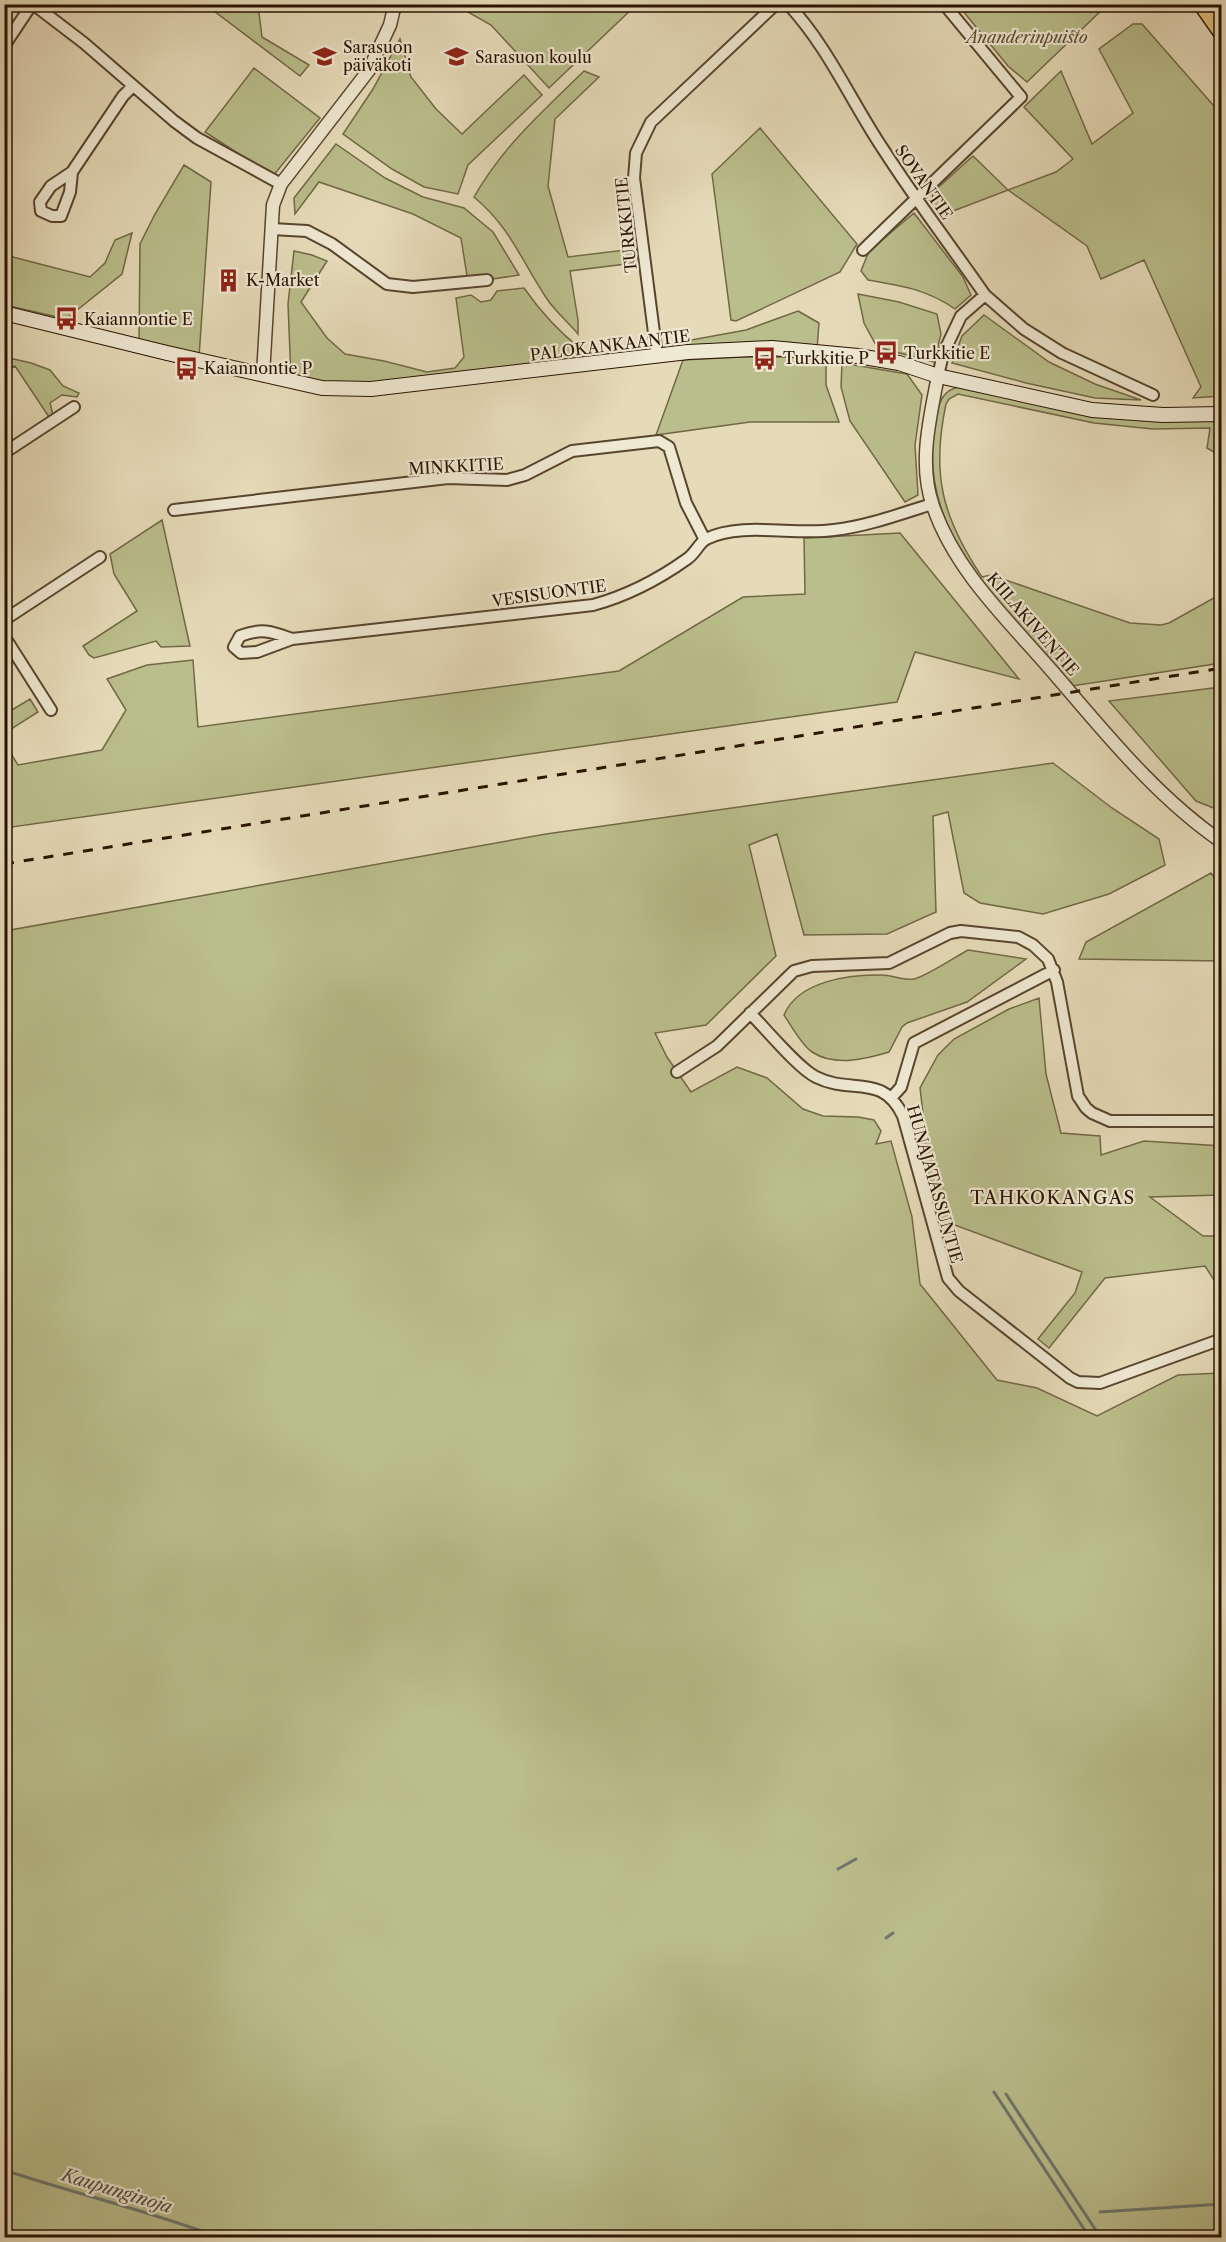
<svg xmlns="http://www.w3.org/2000/svg" width="1226" height="2242" font-family="'Libre Caslon Text',serif">
  <style>
    .green { fill: #babe8c; stroke: #726846; stroke-width: 1.5 }
    .lines { fill: none; stroke-linecap: round; stroke-linejoin: round }
    .stream { stroke: #6d7670; stroke-width: 3 }
    .minor-casing { stroke: #58452e; stroke-width: 14 }
    .tertiary-casing { stroke: #58452e; stroke-width: 15 }
    .secondary-casing { stroke: #291300; stroke-width: 16 }
    .motorway-casing { stroke: #291300; stroke-width: 21 }
    .minor { stroke: #efe8d2; stroke-width: 10 }
    .tertiary { stroke: #efe8d2; stroke-width: 12 }
    .secondary { stroke: #efe8d2; stroke-width: 14 }
    .motorway { stroke: #e3be7c; stroke-width: 18 }
    .rail { stroke: #291300; stroke-width: 3; stroke-dasharray: 10 10; stroke-linecap: butt }
    .labels { text-anchor: middle; stroke-width: 4.5; stroke-linejoin: round; paint-order: stroke }
    .park-label { font-size: 16px; font-style: italic; fill: #5c4f31; stroke: #efe8d2 }
    .poi-label { font-size: 16px; fill: #291300; stroke: #efe8d2; text-anchor: start }
    .street-label { font-size: 16px; fill: #291300; stroke: #efe8d2 }
    .neighbourhood-label { font-size: 18px; letter-spacing: 1.5px; fill: #291300; stroke: #efe8d2 }
    .water-label { font-size: 18px; font-style: italic; fill: #514d41; stroke: #efe8d2 }
  </style>
  <rect width="100%" height="100%" fill="#e6dbb9"/>
  <filter id="stains"><feTurbulence type="fractalNoise" baseFrequency=".00333" numOctaves="4"/><feColorMatrix values="0 0 0 0 .2 0 0 0 0 .09 0 0 0 0 .02 0 0 0 .5 -.17"/></filter>
  <radialGradient id="worn" r=".72"><stop offset=".6" stop-color="#630" stop-opacity="0"/><stop offset="1" stop-color="#630" stop-opacity=".3"/></radialGradient>
  <path class="green" d="M206,5H258L262,37L309,65L300,76Z
    M413,5V4L636,5L549,88L491,25L461,8Z
    M1105,5L1106,6L1027,82L1008,66L958,5Z
    M1133,24H1142L1221,114V396L1193,398L1201,387L1144,260L1101,279L1087,246L1008,190L940,216L934,208L932,193L973,156L1008,190L1056,172L1073,159L1024,107L1061,71L1092,144L1133,113L1099,49Z
    M400,39L411,77L436,109L462,134L524,75L542,95L468,165L458,194L424,187L392,169L343,134L373,89Z
    M254,68L320,118L273,176L205,132Z
    M584,71L599,77L555,119L548,186L568,257L633,249L634,263L570,271L578,320V334C568,322 555,311 547,299C521,260 511,228 474,197C504,145 542,112 584,71Z
    M760,128L857,244L840,272L736,321L731,320L712,174Z
    M336,144L385,178L423,197L464,208L493,232L519,275L473,282L467,276L461,238L413,214L319,182L295,214L294,198Z
    M184,165L211,182L199,357L139,344L140,244L155,214Z
    M914,213L963,277L971,295L955,309C926,289 902,286 868,280L861,271L869,251Z
    M132,233L122,274L66,319L5,305V255L90,277L105,263L115,240Z
    M294,251L312,255L327,261L301,302L327,338L345,354L384,361L427,372L455,368L464,357L456,298L471,295L481,302L491,300L497,291L524,288C540,311 559,332 581,349L583,361L370,387L291,378L288,304Z
    M858,294L899,302L937,314L941,334L934,362L877,347L864,323Z
    M798,311L819,323L817,349L668,350L664,345L746,330Z
    M984,315L1049,362L1095,384L1141,400L1095,398L1026,383L952,363L962,336Z
    M5,357L31,363L50,370L63,386L79,393L77,397L62,395L50,403L53,415L49,417L15,366L5,371Z
    M742,357H793L826,362V385L839,422H750L656,435L683,360Z
    M842,363L907,374L922,395L915,445L918,495L905,502L850,421L841,387Z
    M959,387L1027,402L1221,419V456L1207,448L1210,428L1153,429L1094,423L958,394L949,399L946,404C931,474 942,517 982,577L991,575L1130,623L1161,625L1169,623L1221,594V663L1072,686L977,577C943,530 924,476 936,418C939,403 942,390 959,387Z
    M162,520L190,646L161,647L156,641L94,658L89,655L83,646L137,611L114,574L110,554Z
    M900,533L1019,679L915,652L897,702L5,828V744L18,765L102,750L126,710L107,679L147,665L193,660L198,727L619,671L743,597L805,594L804,538Z
    M1221,687H1222L1221,811L1196,801L1109,701Z
    M30,699L38,712L5,733V714Z
    M1053,763L1112,808L1159,839L1165,865L1109,894L1043,914L980,903L964,893L948,812L933,816L936,912L887,934L804,935L777,834L749,845L776,956L706,1025L655,1033L667,1057L691,1092L737,1067L767,1078L803,1109L823,1116L858,1117L874,1120L881,1131L876,1144L891,1141L912,1217L920,1284L997,1380L1037,1388L1097,1416L1178,1375L1221,1373V2237L5,2238V931L546,834Z
    M1211,873L1221,886V961L1079,959L1086,942Z
    M968,950L1026,959L967,1002L907,1023L902,1027L889,1052C866,1059 835,1067 812,1052C803,1047 790,1024 784,1015C798,981 850,974 882,975C892,975 905,981 914,979C925,977 957,956 968,950Z
    M1039,998L1046,1074L1061,1133L1100,1136L1101,1155L1144,1141L1222,1146L1221,1195L1150,1197L1203,1236H1221V1291L1205,1266L1105,1278L1049,1348L1038,1339L1075,1293L1082,1272L941,1220L919,1138L926,1139L920,1088L938,1055L954,1039L1009,1009Z"/>
  <g class="lines">
    <path class="stream" d="M838,1869L856,1859
      M886,1938L893,1933
      M994,2092L1090,2238
      M1006,2094L1101,2238
      M4,2170C76,2194 150,2211 221,2238
      M1100,2212L1222,2204"/>
    <defs>
      <path id="minor" d="M33,4L84,43L174,121L197,138L281,184
        M788,4C828,47 851,101 883,149C915,199 951,246 985,295L961,316L943,354L938,376
        M4,46L32,4
        M72,172L70,192L61,216H52L41,211L40,202L51,186L72,172L123,96L133,86
        M272,229L307,231L332,244L387,284L413,287L487,280
        M863,250L1021,97L944,4
        M985,295L1024,329L1062,353L1153,395
        M657,356L634,178L636,153L651,122L776,4
        M4,453L74,407
        M174,510L448,478L507,480L525,475L572,451L659,441L669,447L686,503L705,540
        M4,620L100,557
        M4,636L51,710
        M292,639L257,652L241,653L234,647L240,636C261,628 271,631 292,639L593,605C626,596 659,579 687,559C695,554 699,543 706,539C742,521 795,536 834,530C868,526 900,514 932,504
        M750,1013C766,1029 798,1068 816,1077C851,1095 882,1072 903,1116L948,1278L959,1291L1070,1378L1078,1382L1100,1383L1222,1339
        M677,1072L717,1046L794,971L812,966L889,963L950,933L961,931L1018,937L1033,945L1048,959L1057,982L1078,1096L1086,1108L1092,1113L1110,1121H1222
        M892,1097L901,1087L914,1043L1054,970"/>
      <path id="tertiary" d="M263,375L273,205L281,184L369,70L390,25L395,4
        M938,376C930,418 918,464 933,506C955,571 1008,620 1052,671C1104,731 1155,796 1222,842"/>
      <path id="secondary" d="M4,313L167,353L322,388L371,389L688,352L772,348L858,356L899,363L938,376L1092,410L1163,415L1222,414"/>
      <path id="motorway" d="M1203,4L1222,31"/>
    </defs>
    <use href="#minor" class="minor-casing"/>
    <use href="#tertiary" class="tertiary-casing"/>
    <use href="#secondary" class="secondary-casing"/>
    <use href="#motorway" class="motorway-casing"/>
    <use href="#minor" class="minor"/>
    <use href="#tertiary" class="tertiary"/>
    <use href="#secondary" class="secondary"/>
    <use href="#motorway" class="motorway"/>
    <path class="rail" d="M4,864L1222,668"/>
  </g>
  <defs>
    <symbol id="school-bare" viewBox="-9 -9 18 18"><path d="M0-5L7-2L0 1L-7-2ZM-4 1L0 2.5L4 1V4Q0 6-4 4Z" fill="#8f2418" stroke="#efe8d2" stroke-width="2.5" paint-order="stroke"/></symbol>
    <symbol id="building-bare" viewBox="-9 -9 18 18"><path d="M-4-6H4V6H1V3H-1V6H-4ZM-2.5-4.3h1.7v1.8h-1.7ZM.8-4.3h1.7v1.8H.8ZM-2.5-1h1.7V.8h-1.7ZM.8-1h1.7V.8H.8Z" fill="#8f2418" stroke="#efe8d2" stroke-width="2.5" paint-order="stroke"/></symbol>
    <symbol id="bus-bare" viewBox="-9 -9 18 18"><path d="M-5-6H5V4H4V6H2V4H-2V6H-4V4H-5ZM-3.5-4V0h7V-4ZM-3.5 1.2v1.5H-2V1.2ZM2 1.2v1.5H3.5V1.2Z" fill="#8f2418" stroke="#efe8d2" stroke-width="2.5" paint-order="stroke"/></symbol>
  </defs>
  <g fill-rule="evenodd">
    <use href="#school-bare" x="308" y="40" width="33" height="33"/>
    <use href="#school-bare" x="440" y="40" width="33" height="33"/>
    <use href="#building-bare" x="212" y="264" width="33" height="33"/>
    <use href="#bus-bare" x="50" y="302" width="33" height="33"/>
    <use href="#bus-bare" x="870" y="336" width="33" height="33"/>
    <use href="#bus-bare" x="748" y="342" width="33" height="33"/>
    <use href="#bus-bare" x="170" y="352" width="33" height="33"/>
  </g>
  <g class="labels">
    <g class="park-label">
      <text x="1027" y="43">Ananderinpuisto</text>
    </g>
    <g class="poi-label">
      <text x="343" y="53">Sarasuon<tspan x="343" dy="18">päiväkoti</tspan></text>
      <text x="475" y="63">Sarasuon koulu</text>
      <text x="246" y="286">K-Market</text>
      <text x="84" y="325">Kaiannontie E</text>
      <text x="904" y="359">Turkkitie E</text>
      <text x="783" y="364">Turkkitie P</text>
      <text x="204" y="374">Kaiannontie P</text>
    </g>
    <g class="street-label">
      <text transform="translate(924 182) rotate(55)" y="6">SOVANTIE</text>
      <text transform="translate(626 225) rotate(-96)" y="6">TURKKITIE</text>
      <text transform="translate(610 345) rotate(-7)" y="6">PALOKANKAANTIE</text>
      <text transform="translate(456 466) rotate(-3)" y="6">MINKKITIE</text>
      <text transform="translate(549 593) rotate(-8)" y="6">VESISUONTIE</text>
      <text transform="translate(1033 624) rotate(49)" y="6">KIILAKIVENTIE</text>
      <text transform="translate(935 1184) rotate(74)" y="6">HUNAJATASSUNTIE</text>
    </g>
    <g class="neighbourhood-label">
      <text x="1053" y="1204">TAHKOKANGAS</text>
    </g>
    <g class="water-label">
      <text transform="translate(117 2191) rotate(17)" y="6">Kaupunginoja</text>
    </g>
  </g>
  <rect width="1226" height="2242" fill="none" stroke="#e6dbb9" stroke-width="24"/>
  <rect x="6" y="6" width="1214" height="2230" fill="none" stroke="#291300" stroke-width="3"/>
  <rect x="12" y="12" width="1202" height="2218" fill="none" stroke="#291300" stroke-width="1.5"/>
  <rect width="100%" height="100%" filter="url(#stains)"/>
  <rect width="100%" height="100%" fill="url(#worn)"/>
</svg>
